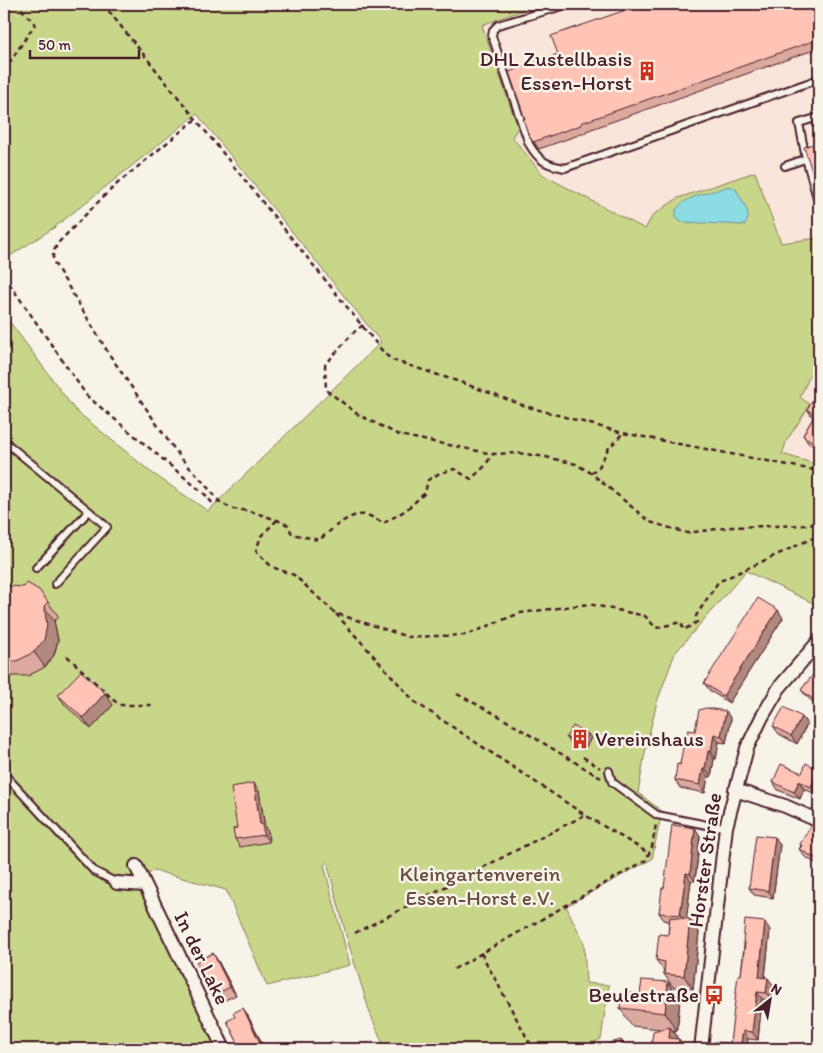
<svg xmlns="http://www.w3.org/2000/svg" width="823" height="1053" font-family="Itim,sans-serif">
  <style>
    .built { fill: #f9e5d9 }
    .green { fill: #c8d689; stroke: #897a5a }
    .water { fill: #8bdce3; stroke: #719099 }
    .lines { fill: none; stroke-linecap: round; stroke-linejoin: round }
    .service-casing { stroke: #4a1f2b; stroke-width: 10 }
    .minor-casing { stroke: #4a1f2b; stroke-width: 16 }
    .path { stroke: #4a1f2b; stroke-width: 2.5; stroke-dasharray: 5 4; stroke-linecap: butt }
    .service { stroke: #f7f3e8; stroke-width: 6 }
    .minor { stroke: #f7f3e8; stroke-width: 12 }
    .wall { fill: #dba99d; stroke: #4a1f2b }
    .shaded-wall { fill: #b2897f; stroke: #4a1f2b }
    .building { fill: #ffc4b6; stroke: #4a1f2b }
    .labels { text-anchor: middle; stroke-width: 5; stroke-linejoin: round; paint-order: stroke }
    .poi-label { font-size: 21px; fill: #4a1f2b; stroke: #f7f3e8; text-anchor: end }
    .street-label { font-size: 21px; fill: #4a1f2b; stroke: #f7f3e8 }
    .park-label { font-size: 21px; fill: #6a4d42; stroke: #f7f3e8 }
  </style>
  <rect width="100%" height="100%" fill="#f7f3e8"/>
  <filter id="ink" filterUnits="userSpaceOnUse"><feTurbulence type="fractalNoise" baseFrequency=".02" numOctaves="2"/><feDisplacementMap in="SourceGraphic" scale="10" xChannelSelector="R" yChannelSelector="G"/><feConvolveMatrix kernelMatrix="1 2 1 2 8 2 1 2 1" color-interpolation-filters="sRGB"/></filter>
  <g filter="url(#ink)">
    <path class="built" d="M540,4H819V238L781,243L653,215L645,230L543,175L511,136L482,25Z
      M819,356V465L781,454L787,440L810,405L800,397Z"/>
    <path class="green" d="M4,4H540L482,25L518,128L512,137L543,175L645,229L653,215L678,198L755,172L781,243L819,238V356L800,397L810,405L787,440L782,454L819,465V606L746,571L675,653L657,702L646,747L638,793L662,811L652,859L566,906L584,943L586,983L609,985L601,1039L579,1049H385L370,1013L348,942L327,862L324,865L350,965L267,986L226,890L153,870L145,879L219,1049H6L4,1046V314L75,410L152,473L208,511L381,342L197,114L55,227L4,260Z"/>
    <path class="water" d="M729,186L736,189C741,200 754,214 745,225L681,222L676,218V210C687,194 712,193 729,186Z"/>
    <g class="lines">
      <defs>
        <path id="service" d="M569,4L498,25L493,30L492,36L529,144C539,161 546,165 565,168L819,79
          M819,117L799,123L806,159L819,205
          M785,166L819,154
          M4,441L89,511L107,527L55,584
          M36,568L89,511
          M609,771L612,782L657,815L707,825L726,827
          M4,774L94,871L117,883"/>
        <path id="minor" d="M735,790L785,806L819,821
          M136,866L224,1049
          M117,883L144,885
          M701,1049L726,827L747,748L762,717L779,688L819,641"/>
      </defs>
      <use href="#service" class="service-casing"/>
      <use href="#minor" class="minor-casing"/>
      <path class="path" d="M103,4L384,353L392,360L460,382L525,406L623,433L819,471
        M4,71L35,24L17,4
        M196,119L118,183L102,198L59,242L53,252V261L109,354L169,442L186,464L197,475L220,502L232,509L250,511L277,520L288,525L292,534L319,540C332,530 348,512 366,515C372,516 379,521 384,523L406,510L425,493L428,480L438,474L454,469L471,479L484,467L493,454
        M4,276L87,396L208,497L211,502H220
        M363,325L353,333L325,365L326,390L359,415L399,435L493,454L518,453L546,457L576,464L591,473L650,522L687,533L732,527L809,525L819,523
        M591,473L599,467L608,449L623,433
        M277,520L261,536L256,551L272,567L294,575L335,613L408,637L466,635L520,613L589,604L645,616L656,628L681,622L684,630L697,622L696,616L718,582L813,538L819,533
        M336,614L415,702L585,815
        M67,656L119,705H153
        M457,694L497,715L601,778
        M583,757L600,768
        M355,933L585,815L650,854
        M481,953L533,1049
        M454,969L646,860L652,847L656,824"/>
      <use href="#service" class="service"/>
      <use href="#minor" class="minor"/>
    </g>
    <path class="wall" d="M819,4V48L586,131L587,132L539,149L528,134L525,119L558,54Z
      M819,401V451L808,443L803,435L813,418L807,409Z
      M4,586L48,602L59,617L54,621L58,640L54,655L45,667L28,676H12L4,674Z
      M783,618L729,703L710,691L704,683Z
      M819,667V707L807,697L801,690Z
      M58,695L113,705L91,729L66,706Z
      M802,717L807,724L797,744L779,734L773,726Z
      M731,719L726,743L719,742L716,759H714L711,777H708L705,793L680,788L675,780L685,747L695,731Z
      M566,737L591,738L584,750L569,741Z
      M818,769L819,770V787L816,794L804,789L800,799L778,790L773,782L802,773Z
      M259,791L265,828L268,831L269,842L240,847L235,839L237,828Z
      M695,828L700,836L695,881H691L686,919H690L699,932L693,989L673,987L664,974V971L656,960L668,935L669,921L664,920L659,913L664,888Z
      M819,828V865L805,857L799,849L801,846L800,844Z
      M780,845L773,898L754,895L749,888Z
      M770,930L765,978L774,986L772,1000L762,999L758,1040L748,1039L730,1043L741,975L744,945L743,943Z
      M218,961L236,995L219,1003L213,996Z
      M680,1000L677,1031L673,1030L677,1036L676,1039H679L685,1048L660,1029L632,1026L620,1008Z
      M248,1016L265,1049H241L227,1021Z"/>
    <path class="shaded-wall" d="M819,435V450L814,443Z
      M44,606L54,621L58,640L54,655L45,667L34,652Z
      M778,610L783,618L729,703L723,696Z
      M105,693L113,705L91,729L83,718Z
      M726,711L731,719L726,743L721,736Z
      M802,717L807,724L797,744L791,736Z
      M588,734L591,738L584,750L582,746Z
      M714,734L719,742L716,759L711,752Z
      M708,751L714,759L711,777L705,769Z
      M703,769L708,777L705,793L700,785Z
      M818,769L819,770V787L816,794L811,787Z
      M799,781L804,789L800,799L794,792Z
      M254,783L259,791L265,828L268,831L269,842L264,835L260,824Z
      M695,828L700,836L695,881L690,874Z
      M775,837L780,845L773,898L768,891Z
      M817,854L819,857V864L815,858Z
      M686,873L691,881L686,923L680,915Z
      M690,919L699,932L693,989L684,976Z
      M765,922L770,930L764,985L759,977Z
      M213,953L218,961L236,995L230,987Z
      M768,978L774,986L772,1000L766,993Z
      M668,982L680,1000L677,1031L665,1013Z
      M757,992L762,999L758,1040L752,1032Z
      M243,1008L248,1016L265,1049H263Z
      M670,1027L677,1036L675,1047L669,1038Z
      M743,1031L748,1039L747,1049H740Z
      M679,1039L685,1048V1049H678Z
      M621,1040L627,1049H623Z"/>
    <path class="building" d="M643,4H819V39L581,123V125L533,142L528,134L523,119H525L509,72L558,54L551,36Z
      M819,142V192L804,147Z
      M814,398L819,401V435L814,443L803,435L815,415L807,409Z
      M27,583L39,590L48,602L44,606L47,625L44,640L34,652L17,661H4V586H11L24,587Z
      M758,598L778,610L723,696L704,683Z
      M819,667V704L801,690Z
      M81,671L105,693L83,718L58,695Z
      M784,707L802,717L791,736L773,726Z
      M706,708L726,711L721,736L714,734L711,752L708,751L705,769H703L700,785L675,780L677,764L680,765L683,747H685L688,730L695,731L699,710Z
      M573,726L588,734L582,746L566,737Z
      M806,763L818,769L811,787L799,781L794,792L773,782L781,764L802,773Z
      M254,783L260,824H262L264,835L235,839L233,829L237,828L231,787Z
      M812,824L819,828V856L817,854L815,858L799,849L802,846L800,844Z
      M672,825L695,828L690,874L686,873L680,915L659,913L662,888H664Z
      M756,835L775,837L768,891L749,888Z
      M670,917L690,919L684,976L664,974L665,962L656,960L659,934L668,935Z
      M745,920L765,922L759,977L768,978L766,993L757,992L752,1032L743,1031L740,1049H713L714,1042L730,1043L738,975H741L745,943H743Z
      M213,953L230,987L213,996L196,962Z
      M642,980L668,982L665,1013L620,1008L622,992L640,994Z
      M243,1008L263,1049H251L249,1045L241,1049L227,1021L235,1017L233,1013Z
      M670,1027L669,1038L679,1039L678,1049H651L653,1031Z
      M621,1040L623,1049H604L603,1045Z"/>
  </g>
  <defs>
    <symbol id="building-bare" viewBox="-9 -9 18 18"><path d="M-4-6H4V6H1V3H-1V6H-4ZM-2.5-4.3h1.7v1.8h-1.7ZM.8-4.3h1.7v1.8H.8ZM-2.5-1h1.7V.8h-1.7ZM.8-1h1.7V.8H.8Z" fill="#c8321e" stroke="#f7f3e8" stroke-width="2.5" paint-order="stroke"/></symbol>
    <symbol id="bus-bare" viewBox="-9 -9 18 18"><path d="M-5-6H5V4H4V6H2V4H-2V6H-4V4H-5ZM-3.5-4V0h7V-4ZM-3.5 1.2v1.5H-2V1.2ZM2 1.2v1.5H3.5V1.2Z" fill="#c8321e" stroke="#f7f3e8" stroke-width="2.5" paint-order="stroke"/></symbol>
  </defs>
  <g fill-rule="evenodd">
    <use href="#building-bare" x="633" y="57" width="28" height="28"/>
    <use href="#building-bare" x="566" y="725" width="28" height="28"/>
    <use href="#bus-bare" x="700" y="981" width="28" height="28"/>
  </g>
  <g class="labels">
    <g class="poi-label">
      <text x="632" y="66">DHL Zustellbasis<tspan x="632" dy="24">Essen-Horst</tspan></text>
      <text x="595" y="746" text-anchor="start">Vereinshaus</text>
      <text x="699" y="1002">Beulestraße</text>
    </g>
    <g class="street-label">
      <text transform="translate(705 860) rotate(-82)" y="7">Horster Straße</text>
      <text transform="translate(202 958) rotate(64)" y="7">In der Lake</text>
    </g>
    <g class="park-label">
      <text x="480" y="881">Kleingartenverein<tspan x="480" dy="24">Essen-Horst e.V.</tspan></text>
    </g>
  </g>
  <rect width="823" height="1053" fill="none" stroke="#f7f3e8" stroke-width="20"/>
  <rect x="10" y="10" width="803" height="1033" fill="none" stroke="#4a1f2b" stroke-width="2" filter="url(#ink)"/>
  <g transform="translate(770 1000) rotate(31)" stroke="#f7f3e8" stroke-width="4" paint-order="stroke">
  <path d="M0-4L9 19L0 12L-9 19Z" fill="#4a1f2b"/>
  <text y="-8" font-size="14" font-weight="bold" text-anchor="middle" fill="#4a1f2b">N</text>
  </g>
  <path d="M30 50v8h109v-8" fill="none" stroke="#4a1f2b" stroke-width="2.5"/>
  <text x="38" y="50" font-size="15" fill="#4a1f2b" stroke="#f7f3e8" stroke-width="4" paint-order="stroke">50 m</text>
</svg>
